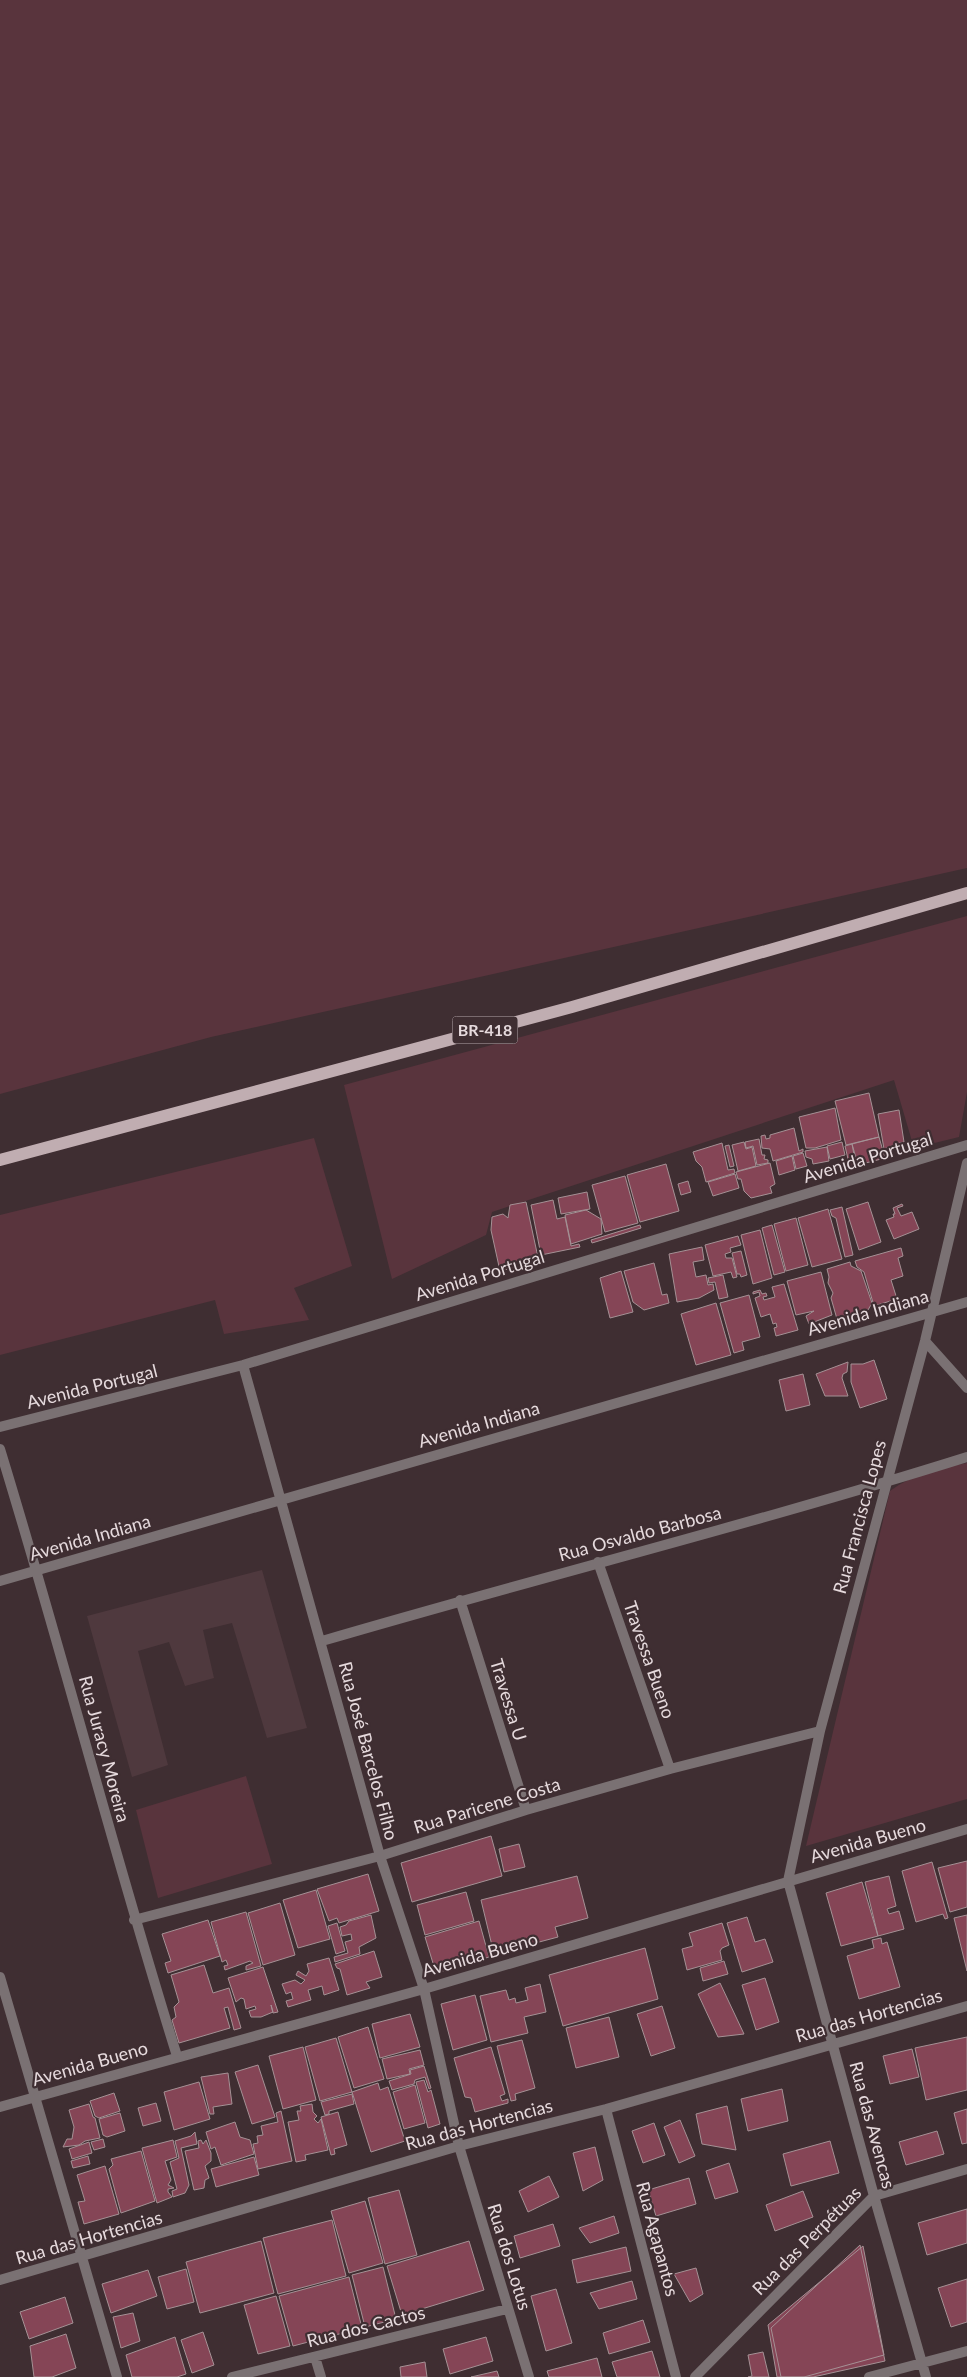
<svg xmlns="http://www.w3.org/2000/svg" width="967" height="2377" font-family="Lato,sans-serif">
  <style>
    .built { fill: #4f393e }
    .green { fill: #59343d }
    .building { fill: #854556; stroke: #a59195 }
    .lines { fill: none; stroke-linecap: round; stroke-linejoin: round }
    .street { stroke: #7a7173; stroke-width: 10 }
    .primary { stroke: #c0adb1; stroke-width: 12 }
    .labels { text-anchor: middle; stroke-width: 4.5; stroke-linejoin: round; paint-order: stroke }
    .shield { fill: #3f2e32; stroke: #b4a6aa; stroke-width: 1 }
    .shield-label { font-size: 16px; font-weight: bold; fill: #e6dadd }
    .street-label { font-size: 18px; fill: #e6dadd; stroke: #3f2e32 }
  </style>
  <rect width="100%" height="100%" fill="#3f2e32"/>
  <path class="built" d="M262,1570L307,1728L267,1738L232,1623L203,1630L214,1678L185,1686L169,1642L138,1651L168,1765L132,1777L87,1616Z"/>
  <path class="green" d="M0,0H967V868L211,1037L0,1094Z
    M967,916V1092L959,1137L914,1148L894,1080L492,1212L486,1235L392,1279L344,1085Z
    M314,1138L352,1266L294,1288L309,1320L224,1334L215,1300L0,1355V1215Z
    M967,1463V1799L806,1846L890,1491C913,1474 939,1468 967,1463Z
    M246,1776L272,1864L158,1898L136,1810Z"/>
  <path class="building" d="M869,1093L879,1137L846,1145L835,1101Z
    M835,1108L841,1140L815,1148H806L799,1117Z
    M899,1110L904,1142L896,1144L899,1149H895L894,1145L884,1149L878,1114Z
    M794,1128L799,1151L803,1149V1152L773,1161L770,1149L762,1148L761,1136L765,1135L766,1139L770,1138V1135Z
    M879,1137L885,1158L858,1165L852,1144Z
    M759,1139L762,1155H765L764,1159L768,1160V1163L757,1165L753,1146L746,1148L745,1142Z
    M744,1142L746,1149L752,1147L756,1166L738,1171L732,1145Z
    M842,1142L845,1155L830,1159L827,1146Z
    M722,1143L728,1170L734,1169L735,1173L706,1182L702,1167L696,1161L693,1152Z
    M852,1144L856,1165L846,1168L845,1163L848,1159L845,1146Z
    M729,1145L734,1166L730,1167L725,1146Z
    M827,1147L829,1161L813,1164L812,1159L806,1157L805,1151Z
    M803,1153L807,1166L796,1169L793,1156Z
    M792,1156L795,1170L779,1175L776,1161Z
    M770,1163L775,1184L770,1187L772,1193L751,1198L744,1191L741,1179H738L736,1172Z
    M666,1164L679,1211L640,1222L627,1175Z
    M735,1174L739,1188L713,1196L708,1182Z
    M625,1176L638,1223L605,1232L592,1185Z
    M688,1181L691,1192L681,1195L678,1184Z
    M587,1192L590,1209L561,1214L558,1198Z
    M553,1200L557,1219L565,1217L571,1246L579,1244L580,1247L541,1255L531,1205Z
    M526,1202L539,1262L500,1271L491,1230L492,1217L503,1214L508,1218L510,1205Z
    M868,1202L881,1242L859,1250L846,1209Z
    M902,1204L903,1206L897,1208L901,1216L912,1212L919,1229L894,1239L886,1220L894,1217L893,1214H895L893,1208Z
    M842,1207L853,1255L845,1257L836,1218L832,1216L830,1210Z
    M828,1209L842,1259L812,1267L798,1218Z
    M586,1210L601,1219L602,1234L571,1244L565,1215Z
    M796,1218L808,1265L786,1271L774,1224Z
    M640,1225L641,1228L592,1243L591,1240Z
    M772,1225L785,1272L774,1275L762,1228Z
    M760,1230L772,1278L753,1284L741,1235Z
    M738,1236L741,1245L730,1248L731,1252L725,1254L726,1258H732L737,1277L733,1278L731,1272L713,1276L705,1245Z
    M702,1247L704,1260L693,1262L696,1277L706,1275L708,1285L713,1284L714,1290L699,1298L677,1302L669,1254Z
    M901,1248L903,1256L898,1258L903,1276L891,1280L897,1299L874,1306L864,1272L857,1267L855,1261Z
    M741,1251L747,1275L741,1277L740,1274H737L732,1253Z
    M850,1262L851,1266L861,1271L872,1303L868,1310L837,1319L831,1298L833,1293L828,1283L829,1277L827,1269Z
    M654,1263L662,1295L667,1294L669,1303L644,1310L633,1302L624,1271Z
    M621,1271L633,1312L610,1318L600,1278Z
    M821,1272L832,1315L809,1324L806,1316L814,1311L796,1315L787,1281Z
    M723,1275L728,1297L719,1299L715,1282L709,1283L708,1278Z
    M784,1284L798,1330L776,1336L774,1328L777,1327L776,1323L773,1324L770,1314L761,1317L755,1298L760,1296L759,1292L753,1294V1292L760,1290L762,1294L766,1293L767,1296L763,1297L764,1300L775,1297L772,1287Z
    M749,1295L760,1337L742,1342L744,1350L734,1353L720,1303Z
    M716,1303L731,1355L696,1365L681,1314Z
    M874,1360L887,1399L860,1408L851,1382V1364H863Z
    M848,1362L847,1372L843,1374L842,1378L848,1396H825L816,1374Z
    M803,1374L810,1405L786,1411L779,1380Z
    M491,1836L502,1876L412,1902L401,1863Z
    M519,1844L525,1867L504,1872L499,1849Z
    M967,1861V1907L950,1912L938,1868Z
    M932,1862L948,1918L945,1919L943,1914L916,1922L902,1871Z
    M368,1874L379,1911L339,1923L337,1918L329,1921L317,1889Z
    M577,1876L588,1918L555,1927L558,1937L494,1954L481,1900Z
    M889,1876L896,1906L887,1909L889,1914L899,1911L904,1929L878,1936L865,1882Z
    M862,1882L878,1936L841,1946L826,1893Z
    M316,1890L330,1939L298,1948L283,1900Z
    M466,1892L474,1921L425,1935L417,1905Z
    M280,1903L295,1955L263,1965L248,1913Z
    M246,1912L261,1966L246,1970V1966L253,1963L250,1961L225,1970L224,1966L228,1965L226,1960L222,1962L211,1922Z
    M371,1915L376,1938L359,1947L360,1954L335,1962L334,1957L348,1953L345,1942L352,1940L351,1934L342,1936L340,1927L346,1925L349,1921Z
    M967,1915V1971L954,1918Z
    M747,1917L755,1942L765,1939L773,1962L742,1972L727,1923Z
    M208,1920L220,1956L168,1973L165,1963L171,1961L162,1934Z
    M479,1921L489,1957L436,1973L425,1937Z
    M337,1923L345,1951L336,1954L328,1926Z
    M722,1923L729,1945L722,1948L720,1951L722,1960L687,1970L682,1949L693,1946L689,1933Z
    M881,1938L882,1944L887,1942L900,1987L859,1999L847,1956L874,1948L872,1940Z
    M645,1948L658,1999L563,2026L549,1975Z
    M374,1951L382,1977L366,1982L370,1988L347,1995L340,1969L337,1968L335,1964Z
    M329,1958L339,1990L324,1995L322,1986L308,1990L311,2000L288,2007L286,2001L293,1999L291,1992L286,1994L282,1984L295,1980L301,1984L305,1980L296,1975L298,1971L306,1976L309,1971L307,1964Z
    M724,1961L728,1974L703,1981L700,1968Z
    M204,1965L213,1993L229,1988L241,2028L234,2030L228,2007L224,2008L230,2028L179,2043L172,2020L176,2017L174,2007L179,2002L171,1975Z
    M263,1967L278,2012L273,2013L271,2005L273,2012L261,2017H251L249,2011L256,2009L255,2006L246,2009L244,1999L241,1998L236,2002L228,1978Z
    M765,1978L779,2022L756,2030L742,1985Z
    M720,1983L744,2034L718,2037L698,1994Z
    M540,1984L546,2012L524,2017L528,2033L491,2042L480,1996L506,1990L509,2000L515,1998L516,2003L528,2000L525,1988Z
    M475,1995L487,2040L453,2050L441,2004Z
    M662,2006L675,2048L651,2056L637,2014Z
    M410,2014L420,2047L380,2058L372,2024Z
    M609,2017L619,2057L576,2068L566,2028Z
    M368,2027L384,2079L354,2088L338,2037Z
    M967,2037V2090L926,2100L915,2048Z
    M336,2038L352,2092L320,2101L305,2047Z
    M522,2040L535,2088L515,2094L516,2100L511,2101L497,2046Z
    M303,2047L316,2100L283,2109L269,2056Z
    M491,2047L505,2094L500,2096L502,2101L508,2099V2103L475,2112L471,2098L465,2097L454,2058Z
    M912,2049L919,2077L890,2084L883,2056Z
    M420,2050L424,2065L409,2069L410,2074L387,2079L382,2059Z
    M258,2065L275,2117L252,2124L235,2072Z
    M424,2066L431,2088L429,2089L425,2077L415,2080L414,2084L392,2090L389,2081L411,2074L410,2070Z
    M228,2073L232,2104L213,2107L214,2114H210L201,2077Z
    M424,2080L428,2092L431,2090L440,2124L428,2128L416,2082Z
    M199,2082L210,2119L174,2130L164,2092Z
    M378,2083L380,2090L388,2087L405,2141L371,2152L352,2092Z
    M415,2085L425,2123L404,2129L393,2092Z
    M782,2089L788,2121L748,2131L741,2099Z
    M114,2093L120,2111L99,2118L95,2116L90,2101Z
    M352,2094L354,2104L329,2111V2114L325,2115L321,2102Z
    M156,2103L161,2121L143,2126L138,2108Z
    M89,2104L93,2117L95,2118L100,2138L85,2141L79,2145L63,2147L67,2139H72L74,2127L69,2110Z
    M312,2104L313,2112L317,2116L314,2119L318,2123L321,2119L328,2150L305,2155L306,2160L296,2162L288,2122L299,2120L297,2111H301L300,2106Z
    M727,2106L736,2150L702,2144L696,2114Z
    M967,2109V2143L962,2144L954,2113Z
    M281,2111L292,2161L258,2169L253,2144L258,2143L257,2136L263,2135L261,2126L278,2122L276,2113Z
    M338,2112L347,2145L334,2149L335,2154L331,2155L321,2117Z
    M120,2113L125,2131L107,2137L103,2135L99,2119Z
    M680,2120L695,2156L679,2163L664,2127Z
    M235,2122L240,2137L250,2140L254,2154L221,2165L215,2147L211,2149L206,2132Z
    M654,2123L665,2155L643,2163L632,2131Z
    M937,2131L944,2154L906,2165L899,2142Z
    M195,2132L197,2144L181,2148L189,2185L185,2193L173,2197L172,2191L177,2189L170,2162L179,2158L175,2141L191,2136Z
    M103,2139L105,2147L94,2150L91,2142Z
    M173,2140L177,2157L165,2161L171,2180L168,2185L174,2188L168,2189V2192L172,2197L157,2203L142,2148Z
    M201,2140L203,2144L206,2140L211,2153V2161L205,2166L209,2178L205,2180L204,2188L194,2190L185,2151L199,2148L198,2141Z
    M830,2141L839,2173L791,2186L783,2154Z
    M89,2142L92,2153L72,2159L69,2149Z
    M595,2147L603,2180L583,2191L573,2153Z
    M141,2151L155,2201L121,2213L109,2169L113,2165L111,2159Z
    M88,2156L90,2164L73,2168L71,2161Z
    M254,2157L259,2175L216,2187L211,2169Z
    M729,2163L738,2192L715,2199L706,2171Z
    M105,2166L119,2214L84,2224L78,2202L85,2201L77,2175Z
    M549,2176L559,2197L528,2212L519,2191Z
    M689,2178L696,2204L656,2216L648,2190Z
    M399,2190L417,2255L385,2264L368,2198Z
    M803,2191L813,2217L775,2231L766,2205Z
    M365,2201L383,2263L349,2273L331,2211Z
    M967,2209V2243L927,2255L918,2223Z
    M614,2216L619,2233L590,2243L579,2228Z
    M332,2220L346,2276L278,2294L263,2238Z
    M553,2224L560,2246L520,2258L514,2236Z
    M261,2241L274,2293L200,2313L186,2262Z
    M469,2241L484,2290L402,2315L387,2266Z
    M860,2245L885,2361L813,2377H781L771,2328Z
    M863,2246L884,2355L804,2377H777L768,2325Z
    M626,2247L631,2271L577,2283L572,2260Z
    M383,2267L396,2319L365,2327L352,2275Z
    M696,2268L703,2294L690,2302L674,2274Z
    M186,2269L194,2302L167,2309L158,2277Z
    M148,2270L157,2296L111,2313L102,2284Z
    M349,2277L362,2328L293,2346L279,2296Z
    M967,2279V2322L951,2327L938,2288Z
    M632,2281L637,2299L599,2309L590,2293Z
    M556,2289L572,2343L546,2351L531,2296Z
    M276,2296L290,2346L258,2354L244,2305Z
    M65,2297L73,2323L29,2339L20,2312Z
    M133,2313L140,2341L121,2348L113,2317Z
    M643,2320L650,2342L609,2354L603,2333Z
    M203,2332L214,2365L192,2373L181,2340Z
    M66,2334L76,2368L52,2377H34L30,2346Z
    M175,2337L186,2374L177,2377H132L126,2355Z
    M486,2337L493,2361L450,2374L443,2349Z
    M652,2351L660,2377H617L612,2362Z
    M763,2352L769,2377H748L752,2376L748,2355Z
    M597,2358L602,2377H549L547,2371Z
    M425,2362L427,2377H401L400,2367Z
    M497,2371L499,2377H471Z"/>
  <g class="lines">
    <path class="street" d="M925,1341L967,1388
      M243,1365L380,1856L424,1989L459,2146L529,2377
      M0,1427L243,1365L967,1145
      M0,1449C62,1651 114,1855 177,2056
      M598,1562L670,1769
      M0,1581L967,1302
      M460,1600L526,1810
      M322,1641C536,1578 754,1524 967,1457
      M134,1920L380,1856L526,1810L670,1769L820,1731
      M0,1977L117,2377
      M0,2107L424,1989L967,1829
      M606,2109L676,2377
      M0,2280L459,2146L606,2109L967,2006
      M315,2357L321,2377
      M232,2377L507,2309
      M695,2377L874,2196L967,2169
      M869,2377L967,2351
      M926,2377L874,2196L788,1881L820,1731L925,1341L967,1163"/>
    <path class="primary" d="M0,1160L572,1007L967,893"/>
  </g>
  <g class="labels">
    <rect class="shield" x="452.5" y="1016.5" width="65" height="27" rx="4"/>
    <g class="shield-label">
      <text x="485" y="1036">BR-418</text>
    </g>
    <g class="street-label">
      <text transform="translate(868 1158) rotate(-17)" y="6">Avenida Portugal</text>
      <text transform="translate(480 1276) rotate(-17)" y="6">Avenida Portugal</text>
      <text transform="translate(868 1313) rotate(-16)" y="6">Avenida Indiana</text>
      <text transform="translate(92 1387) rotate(-14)" y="6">Avenida Portugal</text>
      <text transform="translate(479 1425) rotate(-16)" y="6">Avenida Indiana</text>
      <text transform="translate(860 1517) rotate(-75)" y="6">Rua Francisca Lopes</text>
      <text transform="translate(640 1534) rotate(-15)" y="6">Rua Osvaldo Barbosa</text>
      <text transform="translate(90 1538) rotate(-16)" y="6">Avenida Indiana</text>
      <text transform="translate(649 1660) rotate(71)" y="6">Travessa Bueno</text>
      <text transform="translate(508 1700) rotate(73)" y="6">Travessa U</text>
      <text transform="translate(104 1749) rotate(75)" y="6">Rua Juracy Moreira</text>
      <text transform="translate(368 1751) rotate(75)" y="6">Rua José Barcelos Filho</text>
      <text transform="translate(487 1806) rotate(-17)" y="6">Rua Paricene Costa</text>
      <text transform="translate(868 1841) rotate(-16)" y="6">Avenida Bueno</text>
      <text transform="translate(480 1955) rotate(-16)" y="6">Avenida Bueno</text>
      <text transform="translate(869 2016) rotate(-16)" y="6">Rua das Hortencias</text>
      <text transform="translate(90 2064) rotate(-16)" y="6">Avenida Bueno</text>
      <text transform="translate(479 2125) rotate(-15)" y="6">Rua das Hortencias</text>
      <text transform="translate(872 2125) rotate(75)" y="6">Rua das Avencas</text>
      <text transform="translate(89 2238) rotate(-16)" y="6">Rua das Hortencias</text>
      <text transform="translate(657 2239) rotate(75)" y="6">Rua Agapantos</text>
      <text transform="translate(807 2241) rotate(-45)" y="6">Rua das Perpétuas</text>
      <text transform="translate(509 2257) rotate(73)" y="6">Rua dos Lotus</text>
      <text transform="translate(366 2327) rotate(-14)" y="6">Rua dos Cactos</text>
    </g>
  </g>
</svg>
